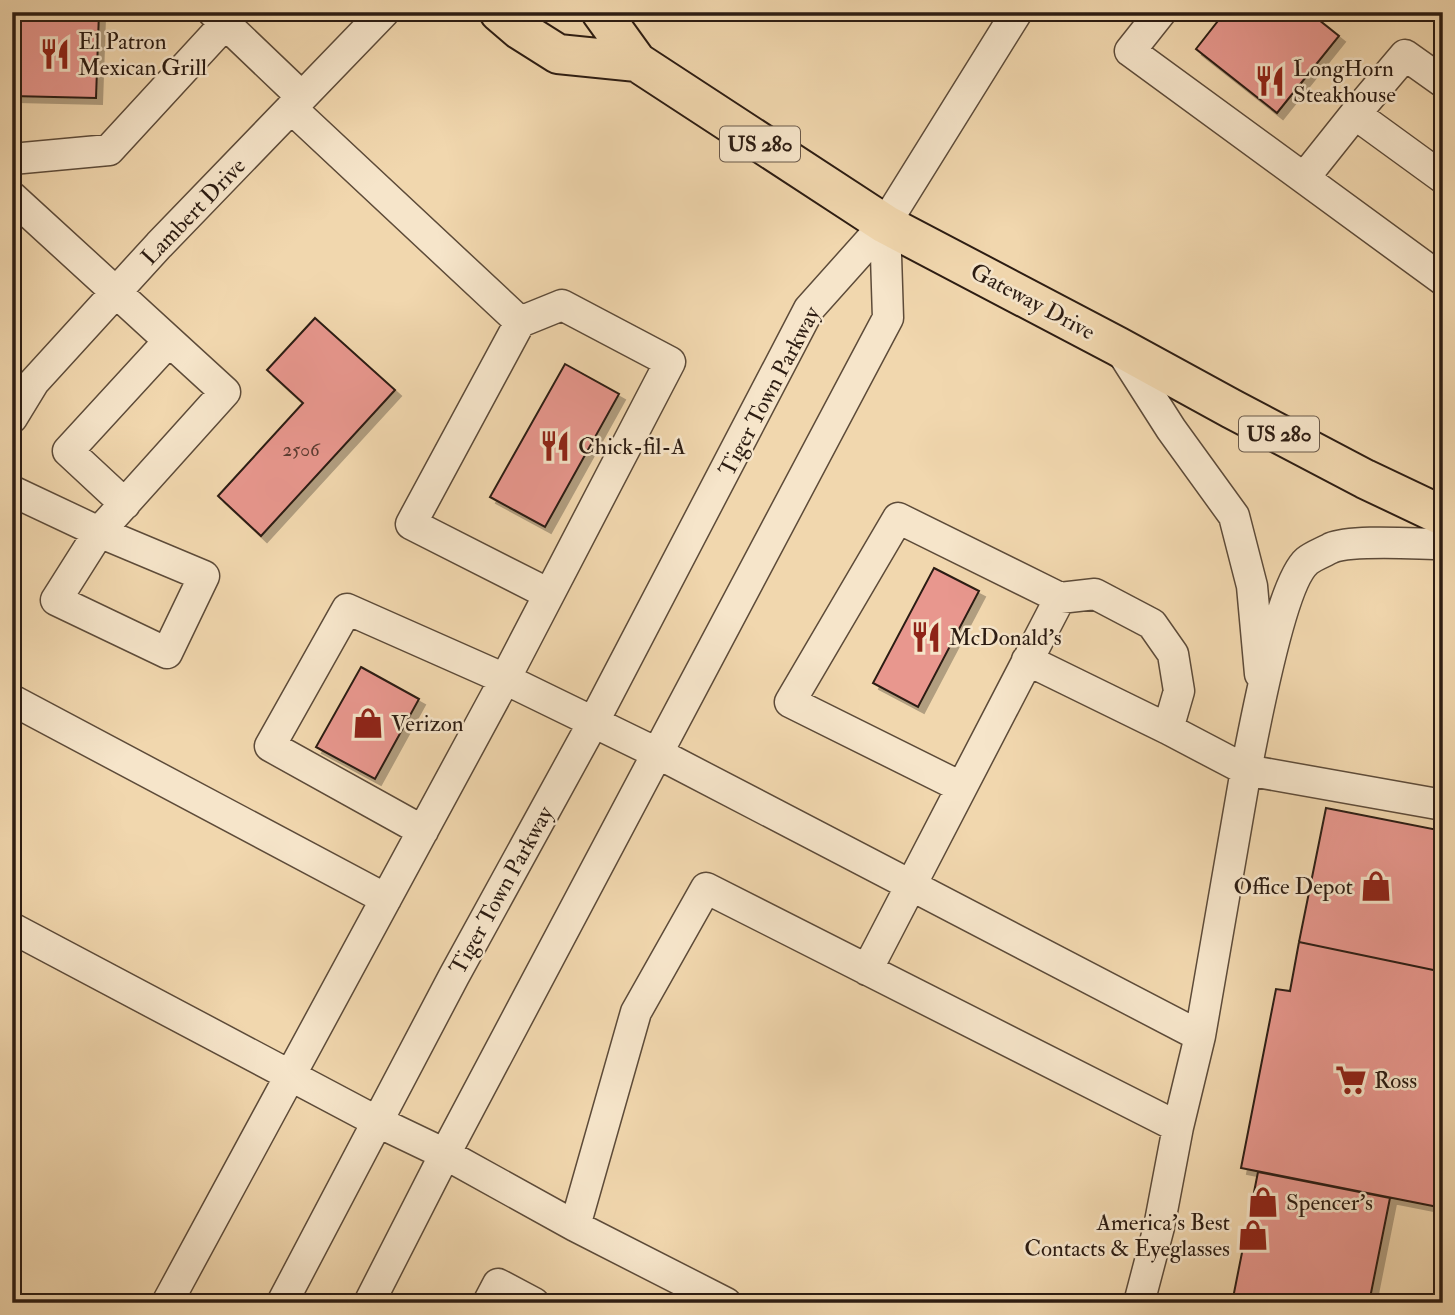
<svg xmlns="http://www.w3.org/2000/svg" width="1455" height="1315" font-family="'IM FELL Double Pica',serif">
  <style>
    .building { fill: #e8978e; stroke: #2c1c12; stroke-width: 2; filter: url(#shadow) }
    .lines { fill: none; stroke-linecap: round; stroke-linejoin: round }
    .minor-casing { stroke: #5d4b39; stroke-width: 33 }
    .highway-casing { stroke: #2c1c12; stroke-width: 42 }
    .minor { stroke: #f6e5ca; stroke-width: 30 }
    .highway { stroke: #f1d7ae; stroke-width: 38 }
    .labels { text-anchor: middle; stroke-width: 5; stroke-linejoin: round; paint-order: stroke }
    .number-label { font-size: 19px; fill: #5b3b31 }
    .shield { fill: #f6e5ca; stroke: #695849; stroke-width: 2 }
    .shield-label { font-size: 21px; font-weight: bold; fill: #2c1c12 }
    .poi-label { font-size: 23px; fill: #2c1c12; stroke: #f6e5ca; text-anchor: start }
    .street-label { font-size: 23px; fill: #2c1c12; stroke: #f6e5ca }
  </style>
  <defs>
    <filter id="shadow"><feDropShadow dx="6" dy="6" stdDeviation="0" flood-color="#0004"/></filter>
  </defs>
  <rect width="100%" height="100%" fill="#f1d7ae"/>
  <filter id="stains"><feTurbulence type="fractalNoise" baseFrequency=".00286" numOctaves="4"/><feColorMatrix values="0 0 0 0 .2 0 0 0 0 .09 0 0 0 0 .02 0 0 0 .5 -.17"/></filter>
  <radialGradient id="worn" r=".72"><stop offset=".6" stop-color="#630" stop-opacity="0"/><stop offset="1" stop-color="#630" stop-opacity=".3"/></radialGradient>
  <path class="building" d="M12,12H99L96,98L12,96Z
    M1225,12H1309L1339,36L1277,113L1196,49Z
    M315,318L395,390L261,536L218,496L303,403L267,370Z
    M565,364L619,394L545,527L490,497Z
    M934,568L979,591L918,707L873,683Z
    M361,667L419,699L375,779L316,747Z
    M1326,808L1443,831V972L1299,942Z
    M1299,942L1443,972V1208L1241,1168L1276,989L1290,991Z
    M1258,1172L1390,1198L1369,1303H1232Z"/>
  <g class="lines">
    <defs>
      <path id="minor" d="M213,12L302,97
        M1161,12L1130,51L1443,280
        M291,108L520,322
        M1355,114L1405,55L1443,82
        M12,159L109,150L225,24
        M1304,178L1355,114L1443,178
        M12,197L225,392L99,532L12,491
        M1118,346L1171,429L1234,516L1252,586L1260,674
        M12,418L34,382L159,245L384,12
        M125,504L68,451L169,341
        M99,532L204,576L167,653L56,600Z
        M1060,598L1095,594L1152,624L1173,654L1179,691L1168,729L1246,770C1254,731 1280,584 1307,561C1313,556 1324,552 1331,548C1352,539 1417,544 1443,544
        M1027,660L1168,729
        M12,700L386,899
        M423,831L270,746L347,609L505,679L670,362L562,305L520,322L411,524L549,594
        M12,928L376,1121L445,1154L575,1226L726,1303
        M867,970L1060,598L898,518L790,702L961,787
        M575,1226L636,1012L706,888L1178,1127
        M167,1303L505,679L659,754L1200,1036
        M282,1303L454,976L594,721L809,309L885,224L1017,12
        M369,1303L445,1154L888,318L885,224
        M488,1303L498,1284L534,1303
        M1139,1303L1159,1227L1178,1127L1200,1036L1246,770L1443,805"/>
      <path id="highway" d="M499,12L520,30L558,54L637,62
        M601,12L637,62L885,224L1117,346L1232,409L1365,479L1443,516"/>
    </defs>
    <use href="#minor" class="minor-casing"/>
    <use href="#highway" class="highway-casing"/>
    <use href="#minor" class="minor"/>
    <use href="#highway" class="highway"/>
  </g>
  <defs>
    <symbol id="restaurant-bare" viewBox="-9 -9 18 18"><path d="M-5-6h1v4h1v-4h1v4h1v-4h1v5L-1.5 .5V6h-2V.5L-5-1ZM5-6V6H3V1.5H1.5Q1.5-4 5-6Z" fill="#8f2418" stroke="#f6e5ca" stroke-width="2.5" paint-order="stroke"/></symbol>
    <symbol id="shop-bare" viewBox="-9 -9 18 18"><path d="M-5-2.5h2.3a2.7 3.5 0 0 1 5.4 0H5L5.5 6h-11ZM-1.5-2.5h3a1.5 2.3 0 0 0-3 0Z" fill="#8f2418" stroke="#f6e5ca" stroke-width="2.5" paint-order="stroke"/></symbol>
    <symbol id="supermarket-bare" viewBox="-9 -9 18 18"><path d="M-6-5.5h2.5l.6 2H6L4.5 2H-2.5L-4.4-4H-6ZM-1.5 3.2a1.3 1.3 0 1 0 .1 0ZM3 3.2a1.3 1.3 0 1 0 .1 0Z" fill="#8f2418" stroke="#f6e5ca" stroke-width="2.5" paint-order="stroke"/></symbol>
  </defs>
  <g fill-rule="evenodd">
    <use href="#restaurant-bare" x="33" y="32" width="44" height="44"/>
    <use href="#restaurant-bare" x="1248" y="59" width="44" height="44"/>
    <use href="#restaurant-bare" x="533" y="424" width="44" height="44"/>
    <use href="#restaurant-bare" x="904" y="615" width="44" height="44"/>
    <use href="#shop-bare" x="346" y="701" width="44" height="44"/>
    <use href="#shop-bare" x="1354" y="864" width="44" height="44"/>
    <use href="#supermarket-bare" x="1329" y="1058" width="44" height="44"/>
    <use href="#shop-bare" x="1241" y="1180" width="44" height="44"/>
    <use href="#shop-bare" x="1231" y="1213" width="44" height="44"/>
  </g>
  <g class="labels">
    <g class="number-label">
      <text x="301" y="456">2506</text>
    </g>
    <g class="shield">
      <rect x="720" y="126.5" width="80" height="35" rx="5"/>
      <rect x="1239" y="416.5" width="80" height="35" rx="5"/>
    </g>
    <g class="shield-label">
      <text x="760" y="151">US 280</text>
      <text x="1279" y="441">US 280</text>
    </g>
    <g class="poi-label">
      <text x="78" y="49">El Patron<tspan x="78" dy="26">Mexican Grill</tspan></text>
      <text x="1293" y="76">LongHorn<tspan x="1293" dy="26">Steakhouse</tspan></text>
      <text x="578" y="454">Chick-fil-A</text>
      <text x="949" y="645">McDonald's</text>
      <text x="391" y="731">Verizon</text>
      <text x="1353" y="894" text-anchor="end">Office Depot</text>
      <text x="1374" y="1088">Ross</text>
      <text x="1286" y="1210">Spencer's</text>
      <text x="1230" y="1230" text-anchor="end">America's Best<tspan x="1230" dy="26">Contacts &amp; Eyeglasses</tspan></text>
    </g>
    <g class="street-label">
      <text transform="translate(193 211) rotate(-46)" y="8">Lambert Drive</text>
      <text transform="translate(1033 301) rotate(28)" y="8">Gateway Drive</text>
      <text transform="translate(769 391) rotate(-62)" y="8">Tiger Town Parkway</text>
      <text transform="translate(501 890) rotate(-61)" y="8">Tiger Town Parkway</text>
    </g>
  </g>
  <rect width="1455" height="1315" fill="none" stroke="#f1d7ae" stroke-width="42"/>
  <rect x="14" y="14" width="1427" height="1287" fill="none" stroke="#2c1c12" stroke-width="3.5"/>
  <rect x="21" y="21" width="1413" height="1273" fill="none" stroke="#2c1c12" stroke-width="2"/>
  <rect width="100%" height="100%" filter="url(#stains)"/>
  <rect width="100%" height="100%" fill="url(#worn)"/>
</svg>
